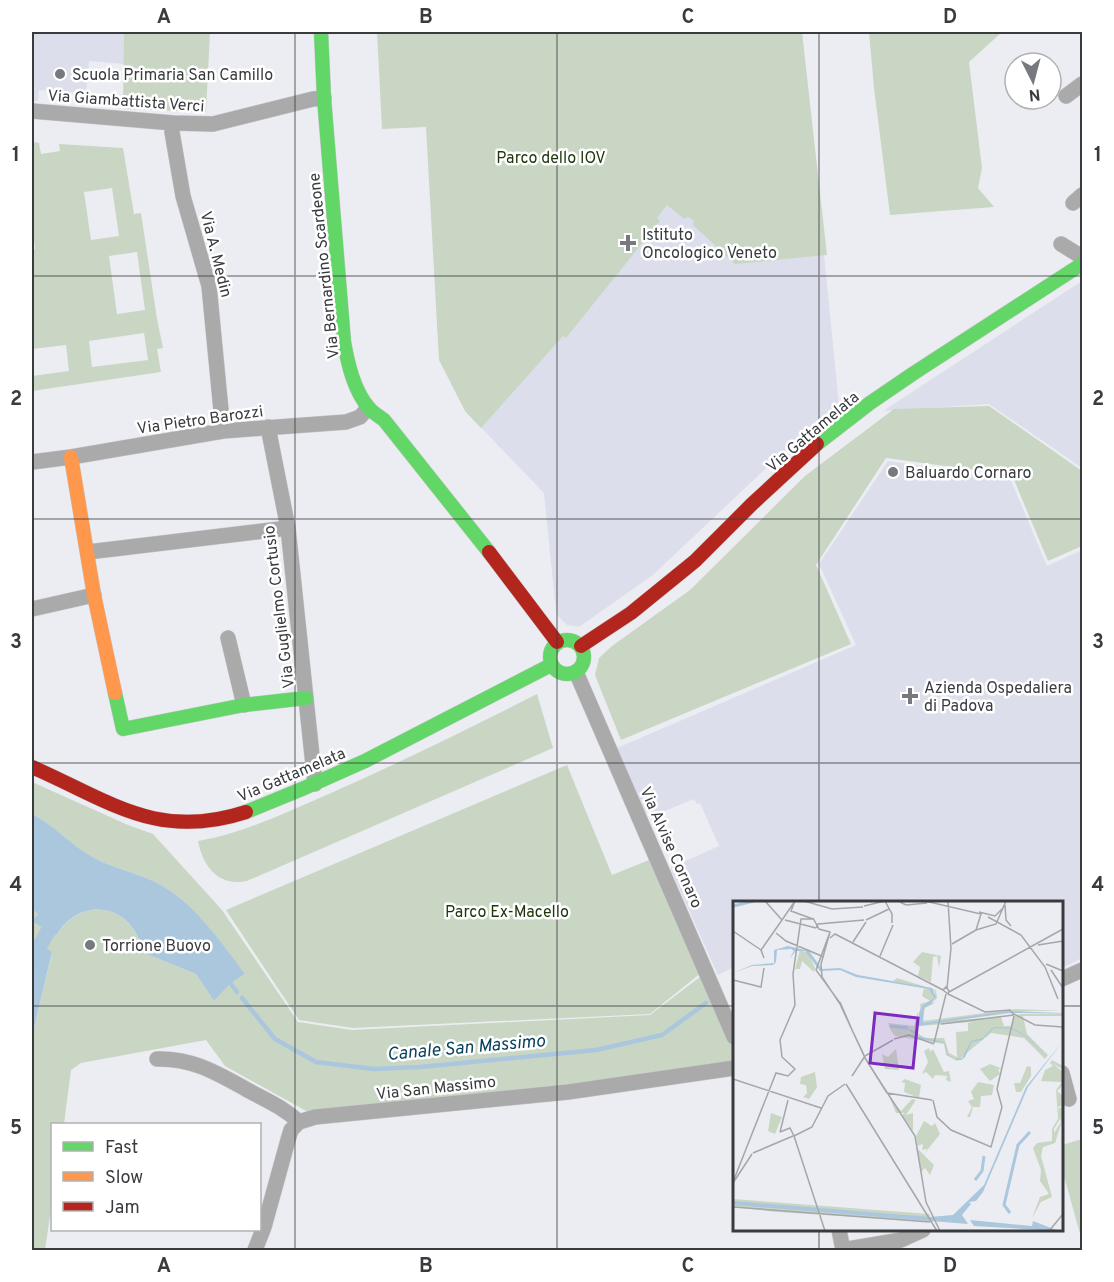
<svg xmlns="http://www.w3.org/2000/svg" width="1114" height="1282" font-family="Overpass,sans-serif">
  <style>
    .built { fill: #dcdfeb }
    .green { fill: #c9d6c4; fill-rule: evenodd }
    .water { fill: #aac7de }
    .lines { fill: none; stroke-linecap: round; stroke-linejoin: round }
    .stream { stroke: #aac7de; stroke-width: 4.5 }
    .canal { stroke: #aac7de; stroke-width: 15 }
    .street-casing { stroke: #c9cacd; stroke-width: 16 }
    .fast-casing { stroke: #c9cacd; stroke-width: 15 }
    .slow-casing { stroke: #c9cacd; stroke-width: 15 }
    .jam-casing { stroke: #c9cacd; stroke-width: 15 }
    .street { stroke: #abaaab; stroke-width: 15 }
    .fast { stroke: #63d668; stroke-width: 14 }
    .slow { stroke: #ff974d; stroke-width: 14 }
    .jam { stroke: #b3261e; stroke-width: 14 }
    .grid { fill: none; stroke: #3a3b3f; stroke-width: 1.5; stroke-opacity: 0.55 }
    .poi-dot { fill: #78797e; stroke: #fff; stroke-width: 2 }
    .labels { text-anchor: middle; stroke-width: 5; stroke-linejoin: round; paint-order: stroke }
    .poi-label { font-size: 16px; fill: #3a3b3f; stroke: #fff; text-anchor: start }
    .street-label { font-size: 16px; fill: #3a3b3f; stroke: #fff }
    .park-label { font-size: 16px; fill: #1c350a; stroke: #fff }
    .water-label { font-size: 18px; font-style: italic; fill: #0a415e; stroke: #fff }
    .inset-river { fill: none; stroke: #aac7de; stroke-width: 3 }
    .inset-road { fill: none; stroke: #a5a6aa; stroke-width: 1.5 }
    .view { fill: #7b2cbf; fill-opacity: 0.15; stroke: #7b2cbf; stroke-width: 3 }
    .inset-edge { fill: none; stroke: #3a3b3f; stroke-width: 3 }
    .neatline { fill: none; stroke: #3a3b3f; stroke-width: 2 }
    .grid-label { font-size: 20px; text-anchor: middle; font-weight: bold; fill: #3a3b3f }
  </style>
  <rect width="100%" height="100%" fill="#ecedf2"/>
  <path class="built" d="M32,32H124V64L89,61L86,93L39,90L38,101H32Z
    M802,32L839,405L815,422L653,575L579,627L567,625L557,615L555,602L544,493L465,411Z
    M1082,281V468L989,404L883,411Z
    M888,461L1010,478L1047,566L1082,550V958L1062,968V902H734V967L718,975L670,868L719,846L700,803L697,804L694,799L655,815L645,812L617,748L856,645L819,564Z"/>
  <path class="green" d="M124,32H210L206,112L123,109Z
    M377,32H802L827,255L735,264L693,225L694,221L688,217L684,219L667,205L657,218L660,221L566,338L563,336L481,428L465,411L439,360L426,127L382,129Z
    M869,32H1002L969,62L982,168L978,188L994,207L890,215L874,88Z
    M32,142L39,143L41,154L60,151L59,144L123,148L134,214L141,213L157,319L163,348L157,349L161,372L32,391V376L69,371L66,345L32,349V250L35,249L32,225ZM112,188L119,236L91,240L84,192ZM137,252L145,310L117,314L109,256ZM144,333L148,360L92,367L89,341Z
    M989,406L1082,471V546L1048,561L1012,475L886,458L816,565L851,644L621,740L595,675L599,658L612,646L690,590L805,476L894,409Z
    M537,694L553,748L247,881C219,887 203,867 198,841C242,834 282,814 322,797C395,765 466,730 537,694Z
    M567,765L612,875L654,858L701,973L650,1014L353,1028L299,1020L226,910Z
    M32,782L128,825L153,834L222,910L298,1022L352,1030L650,1015L709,970L734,1029V1062L567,1089L308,1112L225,1066L206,1040L81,1063L71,1070L64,1124H52V1202L45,1250H32V1037L52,953L32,939V909L38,914L33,921L56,936C81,894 134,904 142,952L196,974L214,1001L231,983L245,974C219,941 193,902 155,882C135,872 111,868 91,856C70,844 54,825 32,814Z
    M1082,1139V1241L1062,1169V1145Z"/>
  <path class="water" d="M32,814C54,825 70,844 91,856C111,868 135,872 155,882C193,901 220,941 245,974L231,983L214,1001L196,974L142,952C135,904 80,894 56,936L32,921L38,914L32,909Z
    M32,939L52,952L32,1037Z"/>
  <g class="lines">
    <path class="stream" d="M228,980L237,992
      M242,998L275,1039L316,1062L374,1069L420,1067L596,1050L662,1035L706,1003"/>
    <path class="canal" d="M32,960L58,913"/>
    <defs>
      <path id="street" d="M1066,96L1082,84
        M32,111L173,123L213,124L313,99L324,98
        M173,123L172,132L183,196L209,286L223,431
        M1073,203L1082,195
        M1061,244L1082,257
        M268,427L288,528L315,784
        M32,462L71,457L223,431L346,422L360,417L368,408
        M88,552L288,528
        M32,609L94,595
        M228,638L244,705
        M576,672L734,1037
        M1062,979L1082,970
        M157,1059C191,1058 215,1072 244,1088C263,1099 282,1106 299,1122
        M1062,1073L1069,1099
        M299,1122L315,1117L568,1092L734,1068
        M839,1230L843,1250
        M255,1250L264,1227L288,1140L291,1130L299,1122
        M842,1250L901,1240L923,1230"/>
      <path id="fast" d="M321,32L324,98L344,342C348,364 354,391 369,408C373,413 379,416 384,420L489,552
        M817,444L870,403L914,373L1082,264
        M550 657a17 17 0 1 1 34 0a17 17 0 1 1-34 0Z
        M115,693L123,729L244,705L306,698
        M246,812L302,789L365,761L551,665"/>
      <path id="slow" d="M71,457L94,595L115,693"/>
      <path id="jam" d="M489,552L557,642
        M581,646L631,613L695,561L751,505L817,444
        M32,767C110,801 157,841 246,812"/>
    </defs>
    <use href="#street" class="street-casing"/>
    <use href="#fast" class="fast-casing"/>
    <use href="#slow" class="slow-casing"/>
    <use href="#jam" class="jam-casing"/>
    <use href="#street" class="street"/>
    <use href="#fast" class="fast"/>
    <use href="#slow" class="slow"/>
    <use href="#jam" class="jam"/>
  </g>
  <path class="grid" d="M295,32V1250M557,32V1250M819,32V902M32,276H1082M32,519H1082M32,763H1082M32,1006H734M1062,1006H1082M819,1230V1250"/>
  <g class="poi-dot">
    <circle cx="60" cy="74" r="6"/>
    <path d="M625 234h6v6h6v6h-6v6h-6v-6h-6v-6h6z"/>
    <circle cx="893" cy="472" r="6"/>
    <path d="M907 687h6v6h6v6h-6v6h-6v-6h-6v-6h6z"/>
    <circle cx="90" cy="945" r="6"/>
  </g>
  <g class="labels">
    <g class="poi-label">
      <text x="72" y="80">Scuola Primaria San Camillo</text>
      <text x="642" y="240">Istituto<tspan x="642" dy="18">Oncologico Veneto</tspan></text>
      <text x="905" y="478">Baluardo Cornaro</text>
      <text x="924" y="693">Azienda Ospedaliera<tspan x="924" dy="18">di Padova</tspan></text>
      <text x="102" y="951">Torrione Buovo</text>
    </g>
    <g class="street-label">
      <text transform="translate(126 100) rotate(4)" y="6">Via Giambattista Verci</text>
      <text transform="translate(217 254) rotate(76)" y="6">Via A. Medin</text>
      <text transform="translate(323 266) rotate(-96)" y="6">Via Bernardino Scardeone</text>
      <text transform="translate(200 419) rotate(-8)" y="6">Via Pietro Barozzi</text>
      <text transform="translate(812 431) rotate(-40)" y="6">Via Gattamelata</text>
      <text transform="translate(278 607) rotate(-97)" y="6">Via Guglielmo Cortusio</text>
      <text transform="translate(291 774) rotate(-23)" y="6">Via Gattamelata</text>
      <text transform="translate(672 847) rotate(66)" y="6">Via Alvise Cornaro</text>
      <text transform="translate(436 1087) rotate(-6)" y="6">Via San Massimo</text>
    </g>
    <g class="park-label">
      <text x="551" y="163">Parco dello IOV</text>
      <text x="507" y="917">Parco Ex-Macello</text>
    </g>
    <g class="water-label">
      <text transform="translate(466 1047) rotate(-5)" y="6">Canale San Massimo</text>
    </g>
  </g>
  <g transform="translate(733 901)">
    <rect width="330" height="330" fill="#ecedf2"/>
    <path d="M67,49L75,52L82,67L81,71L69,60L67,68H62ZM189,51L208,55L206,67L204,55L200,56L198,81L185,75L187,66L180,61ZM164,77L203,89L204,97L200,103L192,107L189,120L283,108L330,110H296L191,123L188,120L191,107L202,100V90L160,80ZM191,87L199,90L201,97L198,101L188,106L189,107V108L188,109V112L185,113L186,120L182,129L186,124L209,120L268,116L271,125H278L281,115L287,113L330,112V115H290L294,133L315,154L312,158L291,137L258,132L224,160L213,154L211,143L162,135L158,130L155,122L181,125L184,113L188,109L187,103L197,100L189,95ZM239,121L235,122V130L223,131L224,156L216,152L211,137H192L184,132L186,125ZM196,147L197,151L200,148L211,171L216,170L218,181L213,179L214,175L202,174L200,178L193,171L189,173L195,161L191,150ZM163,148L166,169L152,168L149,153L155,156ZM319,159L330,165L329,168L319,162L330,171V184L324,190L330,195V204L325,206L327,218L321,228V232L328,221L325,208L330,205V217L322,242L310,246L308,255L319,296L308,301L299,317L307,296L316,293L307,280L308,269L300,247L304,242L319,240V228L325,218L323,189L329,181L308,180L312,169L320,165L317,162ZM257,163L270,168H265L267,173L257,180L247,168ZM294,165L298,166V175L288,191H283L281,182H287ZM82,171L84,186L76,198L70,196L74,192L73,184L67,183L68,176ZM172,178L188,184L186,197L171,191L172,182L168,181ZM245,181L261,184L259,194L248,195L247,206H240L237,216H234L239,206L235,200L241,198L238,191ZM155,193L168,210L179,198L183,199L173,214L180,212V230L169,214L172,212H163ZM38,212L49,216L42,233L35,230ZM191,220L199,225L202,222L207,233L192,252L194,248L189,249L190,243L184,245L183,235ZM183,246L201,264L197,274L192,267L188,271ZM0,298L196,313L200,321L44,311L0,306Z" fill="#c9d6c4" fill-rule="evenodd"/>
    <path d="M55,45L76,50L89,68L107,67L125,74L199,87L203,96L198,103L191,107L190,122L274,110L330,112H272L185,125V135L211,141L213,143L214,153L222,158L229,157L238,140L250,137L259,127L262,126L279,127L292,134L314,156L292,135L279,128L261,127L249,139L239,141L232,156L228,159H224L214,154L212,142L188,138L174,128L182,130L188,106L201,97L196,88L123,76L107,69L87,70L72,50H63L56,58L61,50L58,48L44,49L43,61L40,64L19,65L0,72L19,64L41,62V49ZM330,140L295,186L250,291L243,300L236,301L238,303L229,314L235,323L0,304V300L197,316L220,314L251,284L293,186ZM237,319L299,325L300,320L326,330L241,325Z" fill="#aac7de"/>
    <path class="inset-river" d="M0,5L21,0M157,125L175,127M242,279L249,270L251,255M277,312L271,304L285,244L297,231"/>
    <path class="inset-road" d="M32,0L49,19M71,0L99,8M152,0L159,13V22M192,0L248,13L243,29M215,0L218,48M167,1L173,4L194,2M272,4L273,19L278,25M131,5L152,0M99,8L130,6M246,11L262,15L271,6M255,16L288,34L312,66L325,98M80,17L86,28L97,31L88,63L89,76L107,103L132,157L182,235L193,301L207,330M49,19L62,0M52,19L83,27M133,19L156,8M83,27L85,23L131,19M243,29L263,23L273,0M0,30L28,49M97,31L83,69L107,102M43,32L53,40L91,56M97,37L102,33L210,89M120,41L133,21M219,43L243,29M305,44L330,40M147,55L160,24M31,57L28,49L49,19M313,63L330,70M318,69L330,87M0,79L28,86L31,67M213,86L216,90L215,93L210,89ZM214,87L218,47M216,91L330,28M215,93L252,111L277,109L281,114M107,101L120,131M281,113L302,124L330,126M208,123L281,114M121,133L131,154M161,138L176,134L201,143M201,142L213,93M132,155L160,139M132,157L154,192L199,199M119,175L132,155M0,178L88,207M113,183L204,330M200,199L204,216L218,229L258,246L269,206L264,188L281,115M47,231L55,199M47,231L57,227L61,235M61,235L92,330M61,235L79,226L95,195L112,183M20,252L60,235M0,281L43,172L55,175L62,168L49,156L47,139L62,104L60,73L68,18H80L58,10L62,0M0,282L19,253M0,306L197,321M316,330L330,313"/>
    <path class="view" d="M142,112L185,117L180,167L137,162Z"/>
    <rect width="330" height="330" class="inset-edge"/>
  </g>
  <rect width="1114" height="1282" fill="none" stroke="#ffffff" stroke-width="66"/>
  <rect x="51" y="1123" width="210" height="108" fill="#ffffff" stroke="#b0b1b2" stroke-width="1.5"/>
  <rect x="63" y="1142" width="30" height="9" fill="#63d668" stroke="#b0b1b2" stroke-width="1.5"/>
  <text x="105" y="1153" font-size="18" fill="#3a3b3f">Fast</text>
  <rect x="63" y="1172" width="30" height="9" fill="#ff974d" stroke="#b0b1b2" stroke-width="1.5"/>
  <text x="105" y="1183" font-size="18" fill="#3a3b3f">Slow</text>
  <rect x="63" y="1202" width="30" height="9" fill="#b3261e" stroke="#b0b1b2" stroke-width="1.5"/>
  <text x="105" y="1213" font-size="18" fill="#3a3b3f">Jam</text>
  <g transform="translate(1033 81) rotate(174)"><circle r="28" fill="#ffffff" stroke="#b0b1b2" stroke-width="1.5"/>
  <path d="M0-4.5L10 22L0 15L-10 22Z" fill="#78797e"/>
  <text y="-9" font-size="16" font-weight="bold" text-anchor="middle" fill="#3a3b3f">N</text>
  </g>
  <rect x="33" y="33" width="1048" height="1216" class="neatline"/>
  <g class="grid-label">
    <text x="164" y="23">A</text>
    <text x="426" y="23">B</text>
    <text x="688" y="23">C</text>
    <text x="950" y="23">D</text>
    <text x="16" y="161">1</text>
    <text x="1098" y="161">1</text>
    <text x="16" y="405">2</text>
    <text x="1098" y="405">2</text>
    <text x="16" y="648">3</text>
    <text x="1098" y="648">3</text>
    <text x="16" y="891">4</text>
    <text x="1098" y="891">4</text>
    <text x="16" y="1134">5</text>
    <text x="1098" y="1134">5</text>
    <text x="164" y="1272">A</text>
    <text x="426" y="1272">B</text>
    <text x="688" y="1272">C</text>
    <text x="950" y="1272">D</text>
  </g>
</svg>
